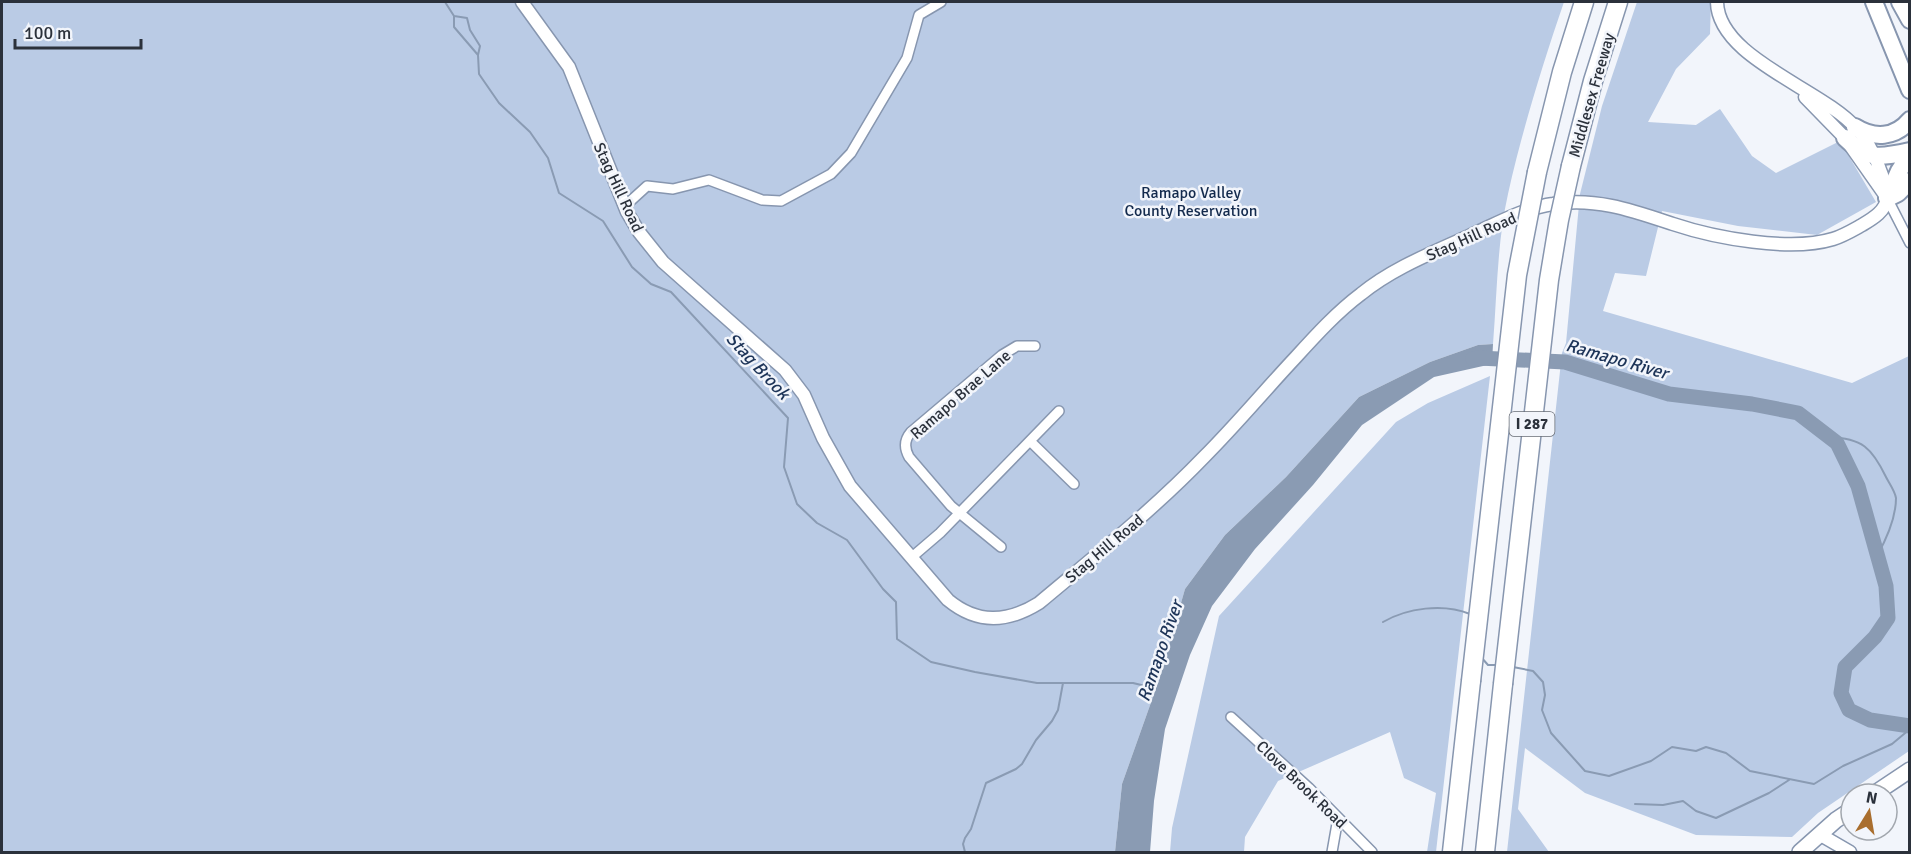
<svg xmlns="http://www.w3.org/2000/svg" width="1911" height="854" font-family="Signika,sans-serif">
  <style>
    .green { fill: #bacbe5 }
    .water { fill: #8a9bb3 }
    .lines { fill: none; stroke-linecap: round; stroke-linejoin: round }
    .stream { stroke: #8a9bb3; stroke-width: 2 }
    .river { stroke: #8a9bb3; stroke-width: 15 }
    .minor-casing { stroke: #8796af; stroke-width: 12 }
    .tertiary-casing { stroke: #8796af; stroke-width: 15 }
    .primary-casing { stroke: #8796af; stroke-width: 18 }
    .trunk-casing { stroke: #8796af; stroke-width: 20 }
    .motorway-casing { stroke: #8796af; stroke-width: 21 }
    .minor { stroke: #fff; stroke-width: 9 }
    .tertiary { stroke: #fff; stroke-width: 12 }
    .primary { stroke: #fff; stroke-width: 15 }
    .trunk { stroke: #fff; stroke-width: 16 }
    .motorway { stroke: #fff; stroke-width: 18 }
    .motorway-bridge-casing { stroke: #8796af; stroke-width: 21; stroke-linecap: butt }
    .motorway-bridge { stroke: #fff; stroke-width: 18 }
    .labels { text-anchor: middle; stroke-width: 5; stroke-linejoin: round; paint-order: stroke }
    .shield { fill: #f2f5fb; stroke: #676c75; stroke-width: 1.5 }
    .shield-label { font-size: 15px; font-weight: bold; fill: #2b313b }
    .street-label { font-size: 16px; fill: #2b313b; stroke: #f2f5fb }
    .park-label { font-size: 16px; fill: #132a4d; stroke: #f2f5fb }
    .water-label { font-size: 18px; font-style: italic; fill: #1d3458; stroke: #f2f5fb }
  </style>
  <rect width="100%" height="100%" fill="#f2f5fb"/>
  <path class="green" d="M2,2H1564C1543,63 1522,131 1508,194C1497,243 1497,295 1493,344L1478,345L1430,362L1359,397L1286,477L1225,535L1185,589L1159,680L1122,784L1115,852H2Z
    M1637,2H1711L1710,34L1676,69L1648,122L1696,125L1720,109L1752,156L1776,173L1840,141L1876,202L1817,235L1738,226L1662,211L1646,276L1615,273L1603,311L1852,383L1909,356V751L1818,813L1792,837L1696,835L1585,793L1525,748L1518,809L1549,852H1507L1562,353L1566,343L1580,194L1602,106Z
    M1490,376L1436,852H1427L1436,793L1404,778L1390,732L1278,781L1245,837L1244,852H1170L1172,828L1219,616L1396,422L1428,403Z"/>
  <path class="water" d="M1493,344L1492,364L1434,377L1362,425L1313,485L1255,549L1212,606L1190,655L1165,729L1154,801L1150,852H1115L1122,784L1159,680L1185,589L1225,535L1286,477L1359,397L1430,362L1478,345Z"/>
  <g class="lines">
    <path class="stream" d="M445,2L454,16V27L478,55L479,74L499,103L530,132L548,158L559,193L603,221L632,267L651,284L671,292L788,418L784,467L797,504L817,523L847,540L883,589L896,602L897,639L931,662L975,672L1037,683H1133L1158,689
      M454,16L467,18L470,30L480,46L478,55
      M1829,437C1862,438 1872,448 1886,477C1889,483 1895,491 1896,498C1896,518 1887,538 1877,556
      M1383,622C1407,608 1443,603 1470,614V617
      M1481,657L1488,665H1499
      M1513,667L1533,671L1543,682L1545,695L1542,710L1551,733L1585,771L1609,776L1651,761L1672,747L1696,751L1706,747L1726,753L1750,771L1814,784L1843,766L1892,744L1910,729
      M1635,804L1663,805L1683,801L1696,811L1716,818L1769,793L1789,780
      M965,852L963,844L965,838L971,829L986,783L1016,769L1022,764L1036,740L1052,721L1058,710L1063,683"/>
    <path class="river" d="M1473,359L1478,358L1565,362L1669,394L1752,404L1798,413L1837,443L1858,486L1886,586L1888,618L1875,637L1845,667L1841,693L1849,710L1870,720L1910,726"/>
    <defs>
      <path id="minor" d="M1887,198L1910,243
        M625,206L647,186L673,189L709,180L762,200L781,201L831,174L851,153L907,58L919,15L941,2
        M1030,441L1074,484
        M1001,547L951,506L909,457C904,448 904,440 911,432L1002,355L1017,346H1035
        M912,557L940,533L1059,411
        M1231,717L1309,788L1372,852
        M1332,852L1338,818"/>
      <path id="tertiary" d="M522,2L569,67L627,212L639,232L663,262L785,370L804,395L823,438L850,486L948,600C977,624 1007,623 1039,603C1095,556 1153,510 1204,457C1236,425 1265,390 1296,357C1316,335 1337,312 1361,294C1393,268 1432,253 1469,236C1496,224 1524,208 1553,204C1596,197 1634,211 1673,224C1715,238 1790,252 1833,239C1843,236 1853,230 1862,225C1872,219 1886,211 1887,198C1888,187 1882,176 1879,167C1874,153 1866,139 1856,128C1822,89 1718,58 1717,2
        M1805,97L1845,138L1885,195
        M1819,834L1850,852"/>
      <path id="primary" d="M1874,794L1910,770
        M1800,852L1836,820L1851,810"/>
      <path id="trunk" d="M1874,2L1910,90
        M1900,2L1910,20
        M1855,127C1874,139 1895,138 1910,120
        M1845,138C1868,160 1879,158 1910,151
        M1887,198L1899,171L1910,154
        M1888,198L1898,193L1910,181"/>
      <path id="motorway" d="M1571,166L1593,81L1618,2
        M1537,172L1562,72L1584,2
        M1452,852L1471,681
        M1485,852L1503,684"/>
    </defs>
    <use href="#minor" class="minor-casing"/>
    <use href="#tertiary" class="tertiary-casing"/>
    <use href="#primary" class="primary-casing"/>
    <use href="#trunk" class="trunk-casing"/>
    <use href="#motorway" class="motorway-casing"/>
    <use href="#minor" class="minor"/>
    <use href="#tertiary" class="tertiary"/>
    <use href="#primary" class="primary"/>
    <use href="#trunk" class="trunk"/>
    <use href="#motorway" class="motorway"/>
    <defs>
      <path id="motorway-bridge" d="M1471,681L1517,275L1537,172
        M1503,684L1549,280L1559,220L1571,166"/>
    </defs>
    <use href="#motorway-bridge" class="motorway-bridge-casing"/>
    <use href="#motorway-bridge" class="motorway-bridge"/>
  </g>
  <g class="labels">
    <rect class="shield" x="1509.5" y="412" width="45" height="24" rx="4.5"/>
    <g class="shield-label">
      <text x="1532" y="429">I 287</text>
    </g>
    <g class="street-label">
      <text transform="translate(1591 95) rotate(-74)" y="6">Middlesex Freeway</text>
      <text transform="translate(619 187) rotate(65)" y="6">Stag Hill Road</text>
      <text transform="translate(1471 236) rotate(-24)" y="6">Stag Hill Road</text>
      <text transform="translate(960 394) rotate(-41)" y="6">Ramapo Brae Lane</text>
      <text transform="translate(1104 548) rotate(-40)" y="6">Stag Hill Road</text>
      <text transform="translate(1302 784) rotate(44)" y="6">Clove Brook Road</text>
    </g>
    <g class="park-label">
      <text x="1191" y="198">Ramapo Valley<tspan x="1191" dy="18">County Reservation</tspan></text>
    </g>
    <g class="water-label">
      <text transform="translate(1617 359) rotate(16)" y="6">Ramapo River</text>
      <text transform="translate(758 366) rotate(47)" y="6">Stag Brook</text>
      <text transform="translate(1160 651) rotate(-71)" y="6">Ramapo River</text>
    </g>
  </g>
  <rect width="1911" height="854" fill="none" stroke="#2b313b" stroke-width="6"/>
  <g transform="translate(1869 812) rotate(11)"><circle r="28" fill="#f2f5fb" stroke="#a2a7ae" stroke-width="1.5"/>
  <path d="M0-4.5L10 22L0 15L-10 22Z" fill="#a96e2e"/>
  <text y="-9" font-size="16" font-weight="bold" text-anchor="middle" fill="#2b313b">N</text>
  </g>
  <path d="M15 39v9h126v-9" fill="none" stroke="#2b313b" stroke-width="3"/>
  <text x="24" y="39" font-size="18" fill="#2b313b" stroke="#f2f5fb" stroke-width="4.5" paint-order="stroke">100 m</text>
</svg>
